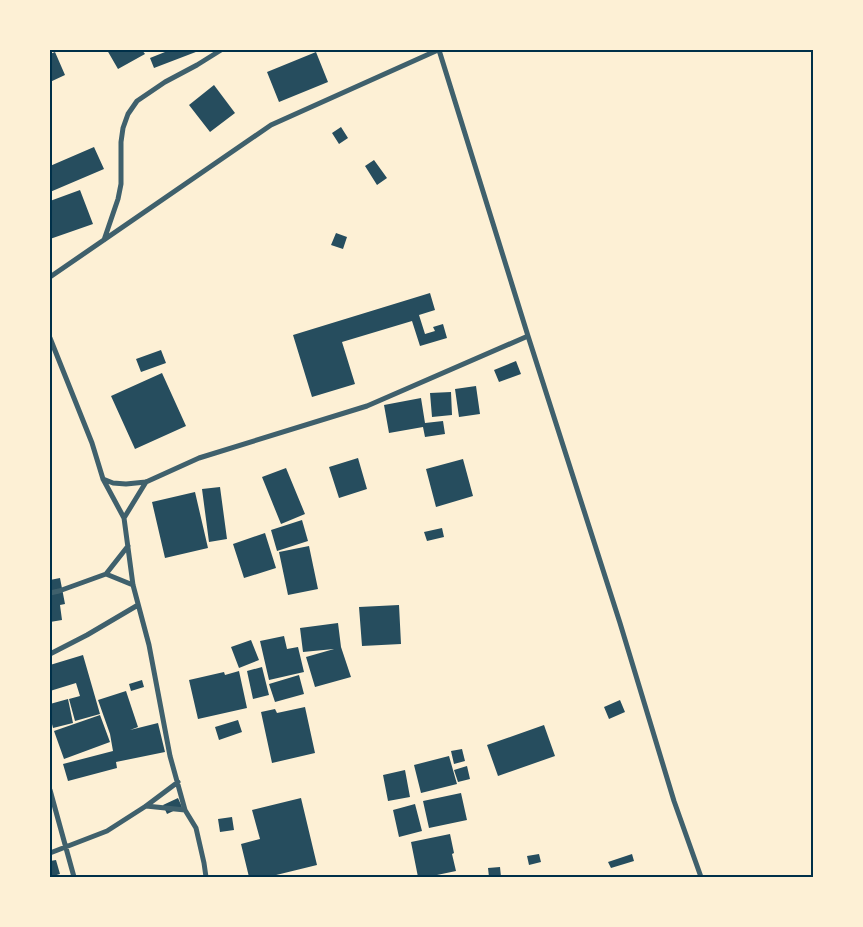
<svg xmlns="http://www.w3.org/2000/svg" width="863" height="927" font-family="Arial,sans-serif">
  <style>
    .building { fill: #264d5e }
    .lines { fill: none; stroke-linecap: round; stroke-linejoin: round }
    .minor { stroke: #3f606c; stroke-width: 5 }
    .neatline { fill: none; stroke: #003049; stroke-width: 2 }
  </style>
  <rect width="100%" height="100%" fill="#fdf0d5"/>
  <path class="building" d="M107,50H142L145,54L118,69Z
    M170,50H201L154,68L150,58Z
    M55,52L65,75L50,82V54Z
    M316,52L328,82L279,102L267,72Z
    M214,85L235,113L210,132L189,105Z
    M341,127L348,138L339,144L332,133Z
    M94,147L104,169L50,192V166Z
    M374,160L387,178L377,185L365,166Z
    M80,190L93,224L50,239V201Z
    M336,233L347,237L343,249L331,245Z
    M430,293L435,310L419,315L425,334L435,331L433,327L443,324L447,338L420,346L412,321L342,342L355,384L312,397L293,335Z
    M161,350L166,363L141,372L136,359Z
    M516,361L521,374L499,382L494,370Z
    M162,373L186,426L135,449L111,396Z
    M476,386L480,414L459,417L455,389Z
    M451,392L452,415L432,417L430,393Z
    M421,398L425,423L443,421L445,434L425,437L423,427L389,433L384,405Z
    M358,458L367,489L339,498L329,467Z
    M463,459L473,496L436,507L426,469Z
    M286,468L305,514L281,524L262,477Z
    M220,487L227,539L209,542L202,489Z
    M195,492L208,548L165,558L152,502Z
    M302,520L308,541L277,551L271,530Z
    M442,528L444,537L427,541L424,532Z
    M265,533L276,568L244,578L233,544Z
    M309,546L318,589L288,595L279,552Z
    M60,578L65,604L60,605L62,620L50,622V580Z
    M399,605L401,644L362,646L359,607Z
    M338,623L341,647L351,677L315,687L306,657L334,649L303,652L300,628Z
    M284,636L287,649L298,647L304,672L269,680L260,641Z
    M251,640L259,660L239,668L231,647Z
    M83,655L100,714L75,721L69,699L80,696L76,683L50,691V665Z
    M262,667L269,695L253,699L247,671Z
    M239,671L247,708L198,719L189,680L224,672L225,675Z
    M299,675L304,694L275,702L269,684Z
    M142,680L144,687L131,691L129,684Z
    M126,691L138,727L130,730L158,723L165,752L116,762L117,768L68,781L63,764L113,751L110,734L98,700Z
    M68,699L73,723L53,728L50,716V704Z
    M620,700L625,712L609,719L604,707Z
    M305,707L315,753L272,763L261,712L275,709L277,713Z
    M100,715L110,742L64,759L54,731Z
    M238,720L242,732L219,740L215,727Z
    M544,725L555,756L498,776L487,745Z
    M462,749L465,761L454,764L451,751Z
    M449,756L457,784L421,793L414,765Z
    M467,766L470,779L458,782L454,770Z
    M405,770L410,797L388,801L383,775Z
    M461,793L467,820L429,828L423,801Z
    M178,798L182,807L167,814L163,805Z
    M301,798L317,865L268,877H249L241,844L260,839L252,810Z
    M415,804L422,831L399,837L393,810Z
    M232,817L234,830L220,832L218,819Z
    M450,834L454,853L452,854L456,871L437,875L438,877H418L411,842Z
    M539,854L541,862L529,865L527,856Z
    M632,854L634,861L611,868L608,862Z
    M56,860L60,874L50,877V861Z
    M500,867L501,877H489L488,868Z"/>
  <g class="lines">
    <path class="minor" d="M439,50L528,336L620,623L674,801L701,877
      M104,240L118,199L121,184V142L123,128L128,114L137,101L165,82L197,65L221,50
      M50,277L271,125L438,50
      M50,338L92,443L103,479L124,518L133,585L149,645L170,756L185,810L196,828L204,863L206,877
      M103,479L113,483L126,484L146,482L199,458L367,406L528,336
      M124,518L146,482
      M106,574L133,585
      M50,593L59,591L106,574L128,546
      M50,654L87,635L138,605
      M50,790L74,877
      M146,806L185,810
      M50,853L107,831L146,806L178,782"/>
  </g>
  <rect width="863" height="927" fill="none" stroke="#fdf0d5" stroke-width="102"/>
  <rect x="51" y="51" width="761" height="825" class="neatline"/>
</svg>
